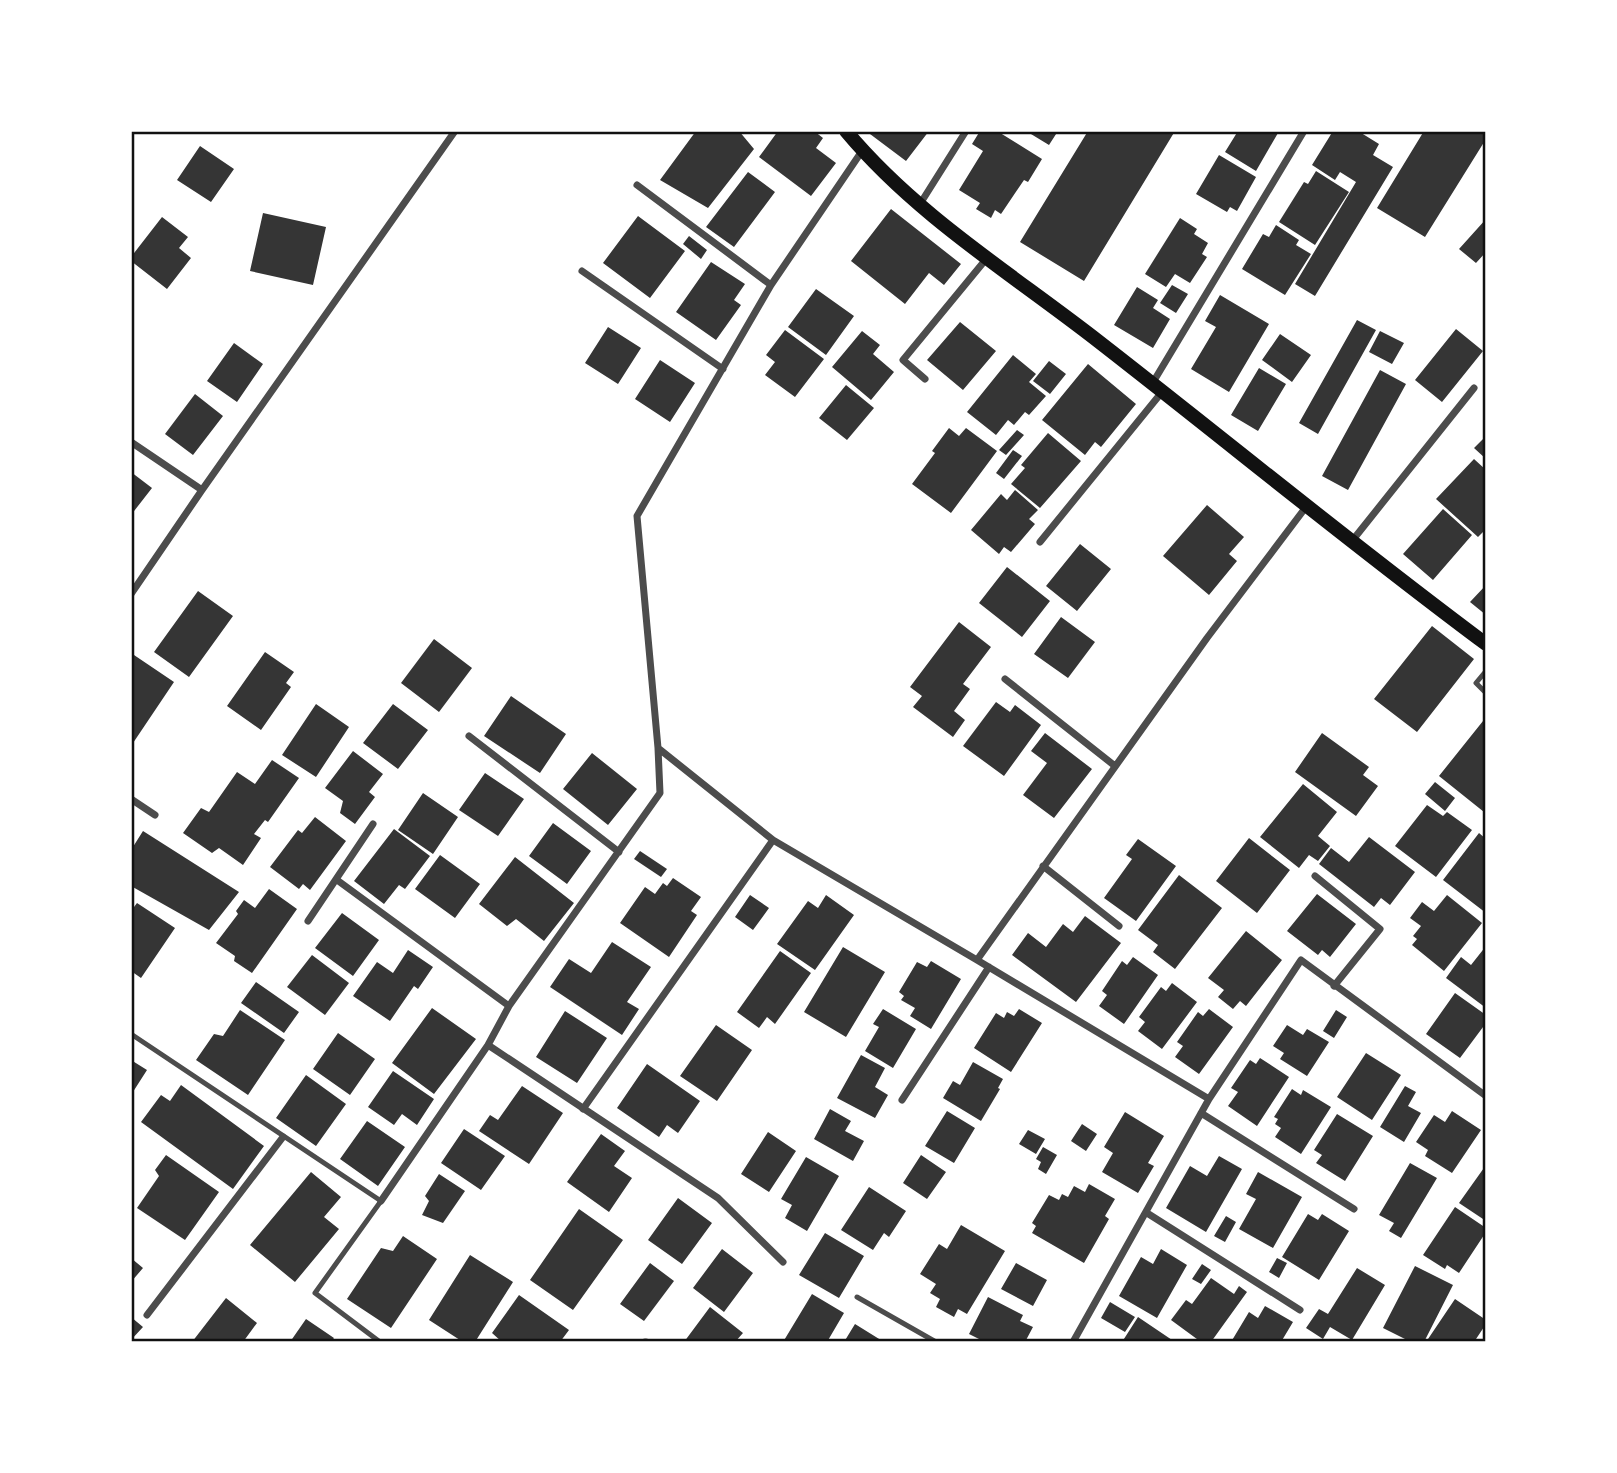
<svg xmlns="http://www.w3.org/2000/svg" width="1617" height="1473" font-family="Signika,sans-serif">
  <style>
    .building { fill: #353535 }
    .lines { fill: none; stroke-linecap: round; stroke-linejoin: round }
    .service { stroke: #4c4c4c; stroke-width: 5 }
    .minor { stroke: #4c4c4c; stroke-width: 7 }
    .secondary { stroke: #111; stroke-width: 14 }
    .neatline { fill: none; stroke: #111; stroke-width: 2.5 }
  </style>
  <rect width="100%" height="100%" fill="#fff"/>
  <path class="building" d="M696,131H739L754,149L708,208L660,180Z
    M778,131H814L823,138L816,148L836,163L811,196L759,157Z
    M866,131H929L906,161Z
    M980,131H997L1042,159L1028,182L1024,180L1001,214L995,210L991,218L976,209L980,203L959,190L983,151L972,144Z
    M1026,131H1058L1049,145Z
    M1088,131H1175L1084,281L1020,242Z
    M1238,131L1278,133L1256,171L1225,152Z
    M1333,131H1358L1379,144L1373,155L1393,167L1315,296L1295,284L1356,182L1340,172L1335,180L1312,165Z
    M1424,131H1486V139L1425,237L1377,208Z
    M200,146L234,169L211,202L177,180Z
    M1219,155L1256,177L1237,211L1230,207L1227,212L1196,194Z
    M1316,171L1349,192L1315,245L1279,222L1304,182L1308,184Z
    M748,172L775,192L734,247L706,227Z
    M891,209L961,264L944,285L929,273L905,304L851,261Z
    M263,213L326,227L313,285L250,271Z
    M638,216L685,251L650,298L603,263Z
    M162,217L188,237L179,248L191,258L167,289L131,261V257Z
    M1180,218L1197,229L1194,234L1208,243L1202,254L1207,257L1190,283L1175,274L1166,287L1145,274Z
    M1486,219V252L1476,263L1459,249Z
    M1276,225L1299,240L1296,245L1311,254L1285,295L1242,269L1263,234L1269,237Z
    M689,236L707,250L701,259L683,244Z
    M711,262L745,284L734,300L741,305L716,340L676,312Z
    M1172,285L1188,294L1176,313L1160,303Z
    M1137,287L1158,300L1153,308L1170,319L1153,348L1114,325Z
    M816,289L854,316L826,355L788,327Z
    M1220,295L1269,324L1229,392L1191,369L1216,327L1205,321Z
    M1357,320L1376,330L1318,434L1299,423Z
    M960,322L996,351L963,390L927,360Z
    M608,327L641,348L618,384L585,363Z
    M1456,329L1483,351L1442,402L1415,380Z
    M785,330L824,359L795,397L765,375L775,362L766,355Z
    M862,331L880,345L873,354L894,372L871,400L832,367Z
    M1380,331L1404,343L1392,364L1369,352Z
    M1280,334L1311,355L1292,382L1262,360Z
    M234,343L263,364L237,402L207,381Z
    M1013,355L1036,374L1029,382L1046,396L1029,415L1025,412L1014,425L1008,420L996,435L967,412Z
    M660,360L695,383L670,422L635,399Z
    M1049,361L1066,374L1050,394L1033,381Z
    M1088,364L1136,404L1101,447L1095,442L1085,455L1042,420Z
    M1259,368L1286,384L1258,431L1231,415Z
    M1380,370L1406,384L1348,490L1322,476Z
    M846,385L874,408L847,440L819,418Z
    M195,394L223,416L193,455L165,434Z
    M949,428L959,436L966,428L997,451L951,513L912,484L935,453L932,451Z
    M1017,430L1024,435L1006,455L999,450Z
    M1048,433L1081,461L1040,508L1011,484L1025,468L1021,465Z
    M1486,436V459L1474,448Z
    M1013,450L1022,456L1004,479L996,473Z
    M1474,459L1486,470V529L1478,537L1436,499Z
    M131,472L152,488L131,515Z
    M1015,490L1038,510L1029,519L1035,524L1011,552L1004,547L999,554L971,530L1001,494L1007,500Z
    M1207,505L1244,537L1229,554L1237,561L1209,595L1163,556Z
    M1443,509L1472,535L1433,580L1403,554Z
    M1080,544L1111,569L1077,611L1046,586Z
    M1007,567L1050,601L1022,637L979,603Z
    M1486,585V615L1470,602Z
    M198,591L233,616L189,677L154,652Z
    M1061,617L1095,642L1068,678L1034,654Z
    M959,622L991,647L963,684L970,689L954,711L965,720L953,737L913,707L922,696L910,687Z
    M1432,626L1474,659L1417,732L1374,699Z
    M434,639L472,668L439,712L401,683Z
    M265,652L294,672L286,683L291,687L261,730L227,706Z
    M134,655L174,682L131,746V659Z
    M511,696L566,734L540,773L484,736Z
    M996,702L1010,712L1015,705L1041,725L1004,776L963,746Z
    M316,704L349,727L316,777L282,755Z
    M393,704L428,730L398,769L363,743Z
    M1483,721L1486,723L1484,812L1439,776Z
    M1045,733L1092,769L1054,818L1023,795L1047,763L1031,751Z
    M1322,733L1369,767L1363,775L1378,786L1356,816L1295,772Z
    M353,751L383,774L369,792L375,797L355,824L340,813L343,801L325,788Z
    M592,753L637,789L608,825L563,789Z
    M272,760L299,778L268,822L265,820L254,834L261,838L243,865L219,848L212,853L183,833L201,808L209,812L237,772L255,784Z
    M485,773L524,799L498,836L459,810Z
    M1435,782L1455,798L1445,811L1425,794Z
    M1303,784L1337,812L1318,836L1330,846L1318,861L1309,855L1299,868L1260,837Z
    M423,793L458,817L433,854L398,830Z
    M1427,805L1443,816L1447,812L1472,830L1436,877L1395,846Z
    M315,817L346,841L310,890L303,884L299,889L270,867L298,830L302,833Z
    M553,823L591,851L567,884L529,856Z
    M394,829L430,856L405,889L399,885L384,904L354,881Z
    M143,831L239,892L209,930L131,886V850Z
    M1479,833L1486,839V913L1443,880Z
    M1369,837L1415,872L1390,905L1381,898L1374,907L1319,864L1331,848L1349,862Z
    M1249,838L1290,870L1257,913L1216,881Z
    M1138,839L1176,866L1136,921L1104,898L1132,859L1126,855Z
    M640,851L667,869L661,877L634,859Z
    M440,855L480,884L455,918L415,889Z
    M515,857L574,903L544,941L516,919L507,926L479,904Z
    M1179,875L1222,908L1175,969L1153,952L1158,945L1138,930Z
    M673,878L701,897L691,911L697,915L669,957L620,923L645,887L655,894L663,883L667,886Z
    M269,889L297,909L252,973L234,961L235,956L216,943L238,914L236,911L244,900L255,908Z
    M1317,894L1356,924L1330,957L1322,950L1318,955L1287,931Z
    M750,895L769,908L753,930L735,917Z
    M826,895L854,915L815,970L777,944L808,901L818,908Z
    M1447,895L1482,923L1444,971L1412,945L1417,939L1413,936L1421,926L1410,918L1422,902L1434,911Z
    M137,903L175,928L141,978L131,971V911Z
    M342,913L379,940L353,976L315,948Z
    M1085,916L1121,943L1076,1002L1012,955L1028,933L1046,947L1063,924L1073,932Z
    M1246,931L1282,960L1246,1006L1240,1001L1233,1009L1218,997L1224,990L1208,978Z
    M612,942L651,967L627,1002L639,1009L622,1035L550,987L569,959L591,973Z
    M1486,946V1008L1446,978L1461,957L1471,965Z
    M843,947L885,972L846,1037L804,1012Z
    M408,950L433,967L418,989L414,986L390,1021L353,996L377,962L393,973Z
    M780,951L811,973L775,1024L767,1017L759,1028L737,1012Z
    M312,955L349,983L325,1015L287,987Z
    M1133,957L1158,975L1124,1024L1099,1006L1107,995L1102,991L1122,961L1127,965Z
    M931,961L961,979L931,1029L910,1016L915,1008L901,1000L904,996L899,992L917,962L927,967Z
    M256,982L299,1012L284,1033L241,1003Z
    M1172,983L1197,1002L1162,1049L1138,1031L1145,1022L1139,1017L1161,987L1166,991Z
    M1455,993L1486,1015V1023L1460,1058L1426,1034Z
    M432,1008L476,1039L434,1094L392,1063Z
    M883,1009L916,1029L893,1068L865,1051L879,1027L873,1024Z
    M1019,1009L1042,1023L1011,1072L974,1048L996,1013L1004,1018L1007,1012L1014,1016Z
    M1209,1009L1233,1027L1199,1074L1175,1057L1183,1046L1177,1042L1198,1012L1203,1016Z
    M240,1010L285,1040L248,1095L196,1060L214,1034L223,1036Z
    M1336,1010L1347,1017L1334,1038L1323,1031Z
    M565,1011L607,1038L577,1083L536,1057Z
    M716,1025L752,1050L717,1101L680,1076Z
    M1287,1025L1303,1035L1307,1029L1329,1042L1307,1076L1280,1059L1284,1053L1273,1046Z
    M338,1033L375,1059L350,1095L313,1069Z
    M1366,1053L1401,1075L1372,1120L1337,1097Z
    M861,1055L885,1068L875,1087L888,1095L875,1118L837,1098Z
    M1260,1058L1289,1077L1257,1126L1228,1106L1238,1092L1231,1088L1250,1060L1256,1064Z
    M131,1060L147,1070L131,1095Z
    M973,1062L1003,1079L998,1088L1000,1089L981,1121L943,1098L953,1081L960,1085Z
    M647,1064L700,1101L678,1133L667,1125L659,1137L617,1108Z
    M393,1071L434,1099L417,1125L402,1114L394,1125L368,1107Z
    M306,1075L346,1104L316,1146L276,1118Z
    M181,1085L264,1146L233,1189L141,1122L161,1095L170,1101Z
    M522,1086L563,1113L529,1164L479,1131L490,1115L498,1120Z
    M1405,1086L1416,1092L1408,1106L1421,1113L1404,1142L1380,1127Z
    M1292,1089L1301,1095L1303,1090L1331,1107L1301,1154L1275,1137L1281,1128L1275,1124L1278,1119L1274,1117Z
    M830,1109L851,1121L845,1131L864,1141L853,1161L814,1139Z
    M947,1111L975,1128L954,1163L925,1146Z
    M1452,1111L1481,1130L1452,1173L1425,1156L1428,1150L1416,1142L1434,1115L1445,1122Z
    M1125,1112L1164,1136L1148,1163L1154,1166L1138,1193L1102,1172L1113,1153L1104,1147Z
    M1337,1114L1373,1136L1345,1181L1316,1163L1322,1155L1314,1150Z
    M367,1121L405,1147L378,1186L340,1159Z
    M1082,1124L1097,1134L1086,1151L1071,1141Z
    M464,1129L505,1156L481,1190L441,1163Z
    M1028,1130L1045,1139L1036,1154L1019,1144Z
    M768,1132L796,1151L769,1192L741,1174Z
    M601,1134L625,1151L614,1166L632,1178L609,1212L567,1182Z
    M1043,1147L1057,1155L1046,1174L1038,1169L1041,1162L1036,1159Z
    M166,1155L219,1192L185,1240L137,1208L159,1176L155,1170Z
    M921,1155L946,1172L927,1199L903,1183Z
    M1219,1156L1242,1169L1206,1232L1166,1208L1190,1166L1207,1176Z
    M806,1157L839,1176L807,1231L785,1218L792,1205L781,1199Z
    M1410,1163L1437,1178L1401,1238L1389,1231L1394,1223L1379,1215Z
    M1486,1165V1221L1459,1203Z
    M311,1172L341,1197L324,1217L339,1229L295,1282L250,1245Z
    M1258,1172L1302,1197L1273,1248L1239,1229L1256,1199L1246,1194Z
    M439,1174L465,1191L443,1223L422,1215L429,1201L425,1196Z
    M1089,1184L1115,1199L1105,1216L1109,1219L1084,1263L1032,1233L1036,1226L1032,1223L1049,1195L1059,1200L1062,1194L1068,1197L1074,1186L1085,1192Z
    M869,1187L906,1211L889,1237L884,1233L873,1250L841,1230Z
    M678,1198L712,1223L682,1264L648,1240Z
    M1455,1207L1486,1228V1232L1459,1273L1447,1265L1445,1269L1423,1255Z
    M579,1209L623,1240L573,1310L530,1280Z
    M1308,1214L1318,1220L1322,1214L1349,1231L1319,1280L1282,1257Z
    M1226,1216L1236,1222L1225,1242L1214,1236Z
    M961,1225L1005,1251L967,1314L958,1309L954,1317L936,1307L940,1299L930,1293L936,1284L920,1274L939,1244L947,1249Z
    M825,1233L864,1256L839,1298L799,1275Z
    M403,1236L437,1259L391,1328L347,1299L381,1248L393,1251Z
    M722,1249L753,1273L724,1312L693,1288Z
    M1161,1249L1187,1265L1157,1318L1119,1296L1141,1257L1153,1264Z
    M470,1255L513,1282L475,1342H463L429,1320Z
    M131,1258L143,1268L131,1282Z
    M1277,1258L1287,1263L1279,1278L1269,1272Z
    M650,1263L674,1281L644,1321L620,1304Z
    M1016,1263L1047,1280L1033,1306L1001,1289Z
    M1202,1264L1211,1270L1201,1284L1192,1279Z
    M1415,1266L1453,1285L1424,1342H1411L1383,1328Z
    M1357,1268L1385,1285L1352,1340L1330,1327L1323,1339L1306,1328L1319,1309L1328,1314Z
    M1211,1278L1234,1294L1239,1286L1247,1292L1211,1342H1201L1171,1320L1186,1300L1192,1304Z
    M812,1294L844,1313L827,1342H783Z
    M519,1295L569,1330L560,1342H502L492,1333Z
    M988,1297L1023,1315L1020,1321L1033,1327L1025,1342H985L969,1334Z
    M226,1298L257,1323L243,1342H192Z
    M1455,1299L1486,1320V1324L1474,1342H1426Z
    M1110,1302L1135,1317L1125,1332L1101,1318Z
    M1265,1306L1293,1322L1281,1342H1231L1249,1312L1258,1318Z
    M710,1307L743,1333L735,1342H684Z
    M131,1317L143,1327L131,1340Z
    M1138,1317L1175,1342H1122Z
    M306,1319L334,1338L331,1342H290Z
    M855,1324L884,1342H844Z"/>
  <g class="lines">
    <path class="service" d="M1486,671L1476,683L1486,693
      M131,1034L381,1201L315,1293L380,1342
      M857,1297L936,1342"/>
    <path class="minor" d="M862,151L771,285L637,516L658,748L773,840L977,960L1207,638L1306,507
      M637,185L771,285
      M920,204L966,131
      M582,271L723,369
      M925,379L903,360L987,258
      M1152,384L1304,131
      M131,442L202,490
      M1352,541L1474,388
      M1040,542L1162,392
      M131,594L202,490L455,131
      M1005,679L1115,766
      M469,736L619,852
      M131,799L155,815
      M1043,866L1119,926
      M1315,876L1380,929L1334,986
      M337,880L509,1006
      M308,921L373,824
      M977,960L1209,1099
      M488,1045L718,1198L783,1262
      M902,1100L989,967
      M583,1109L773,840
      M1201,1113L1354,1209
      M381,1201L488,1045L509,1006L660,793L658,748
      M1147,1213L1300,1310
      M147,1315L283,1137
      M645,1342H646
      M1073,1342L1209,1099L1301,960L1486,1096"/>
    <path class="secondary" d="M846,131C916,215 1012,274 1098,341C1228,442 1354,546 1486,644"/>
  </g>
  <rect width="1617" height="1473" fill="none" stroke="#ffffff" stroke-width="266"/>
  <rect x="133" y="133" width="1351" height="1207" class="neatline"/>
</svg>
